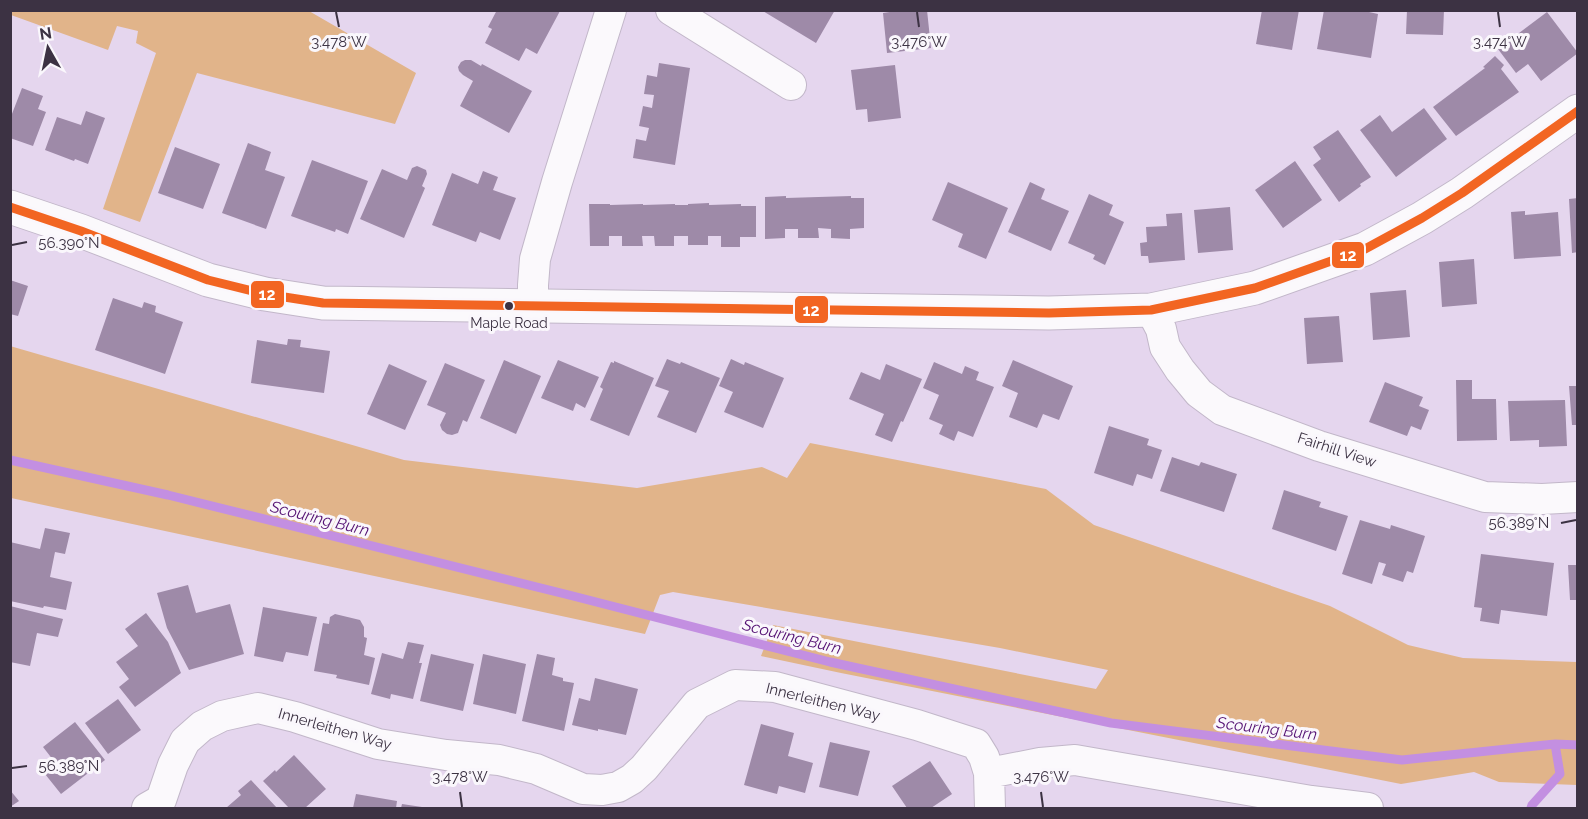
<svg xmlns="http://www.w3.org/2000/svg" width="1588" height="819" font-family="Raleway,sans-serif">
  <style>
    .green { fill: #e1b48a }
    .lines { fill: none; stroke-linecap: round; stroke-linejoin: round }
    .stream { stroke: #c38fe1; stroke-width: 9 }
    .building { fill: #9e8aa8 }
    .minor-casing { stroke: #c2b7c9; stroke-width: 32 }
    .tertiary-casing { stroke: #c2b7c9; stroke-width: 35 }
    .minor { stroke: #fbf9fc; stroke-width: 30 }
    .tertiary { stroke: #fbf9fc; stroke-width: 33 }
    .bus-1-casing { stroke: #faf7fc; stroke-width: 14 }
    .bus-1 { stroke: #f26522; stroke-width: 9 }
    .ticks { fill: none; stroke: #3c3243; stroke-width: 2 }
    .bus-dot { fill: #3c3243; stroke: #faf7fc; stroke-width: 2 }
    .labels { text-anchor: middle; stroke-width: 6; stroke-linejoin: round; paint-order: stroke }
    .bus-label { font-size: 14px; fill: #3c3243; stroke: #faf7fc }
    .street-label { font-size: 15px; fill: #3c3243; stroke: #faf7fc }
    .water-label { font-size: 16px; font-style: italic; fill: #541173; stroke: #faf7fc }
    .ticks-label { font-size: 15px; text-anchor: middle; fill: #3c3243; stroke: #faf7fc; stroke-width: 6; stroke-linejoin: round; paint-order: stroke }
    .line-badge { stroke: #faf7fc; stroke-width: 2 }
    .badge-label { font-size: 16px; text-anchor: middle; font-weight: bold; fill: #fff }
  </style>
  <rect width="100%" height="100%" fill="#e5d6ee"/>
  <path class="green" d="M10,11H309L416,73L395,124L197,73L140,222L103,209L156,53L136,43L138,31L117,26L108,50L11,15Z
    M10,346L404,460L637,488L762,467L787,478L810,443L1046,489L1094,525L1330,606L1408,645L1463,658L1577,662V785L1499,782L1474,772L1401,784L841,673L761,656L773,625L1096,689L1108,670L1000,648L673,592L660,595L645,634L11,498Z"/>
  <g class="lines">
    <path class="stream" d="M10,460L168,495L569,595L830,662L1111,723L1402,760L1555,744L1578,745
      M1531,808L1532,805L1560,774L1555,744"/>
  </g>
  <path class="building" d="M497,10H558L560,11L537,54L526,48L519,61L485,43L492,29L488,27Z
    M761,10H835L816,43Z
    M903,10H927L931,48L887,53L883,13Z
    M1262,10H1299L1292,50L1256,44Z
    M1324,10H1360L1378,14L1371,58L1317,49Z
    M1407,10H1444L1443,35L1406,34Z
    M1547,12L1578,53L1541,81L1528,64L1516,73L1498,49Z
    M1495,56L1504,65L1501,69L1519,92L1456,136L1433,107L1485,68L1483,67Z
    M465,60H471L481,66L482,64L532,91L509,133L460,106L473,81L463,75L459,71L458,67L461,62Z
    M659,63L690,68L675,165L633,158L636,139L646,141L649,128L639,126L643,106L652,108L654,95L644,94L647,75L657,77Z
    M895,65L901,118L868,122L867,109L856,110L851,70Z
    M22,88L43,96L38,109L46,112L33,146L10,138V119Z
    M1424,108L1447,139L1396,177L1360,130L1380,115L1392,132Z
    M86,111L105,118L88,164L75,159L74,161L45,150L57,117L81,125Z
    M1338,130L1371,177L1360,184L1361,186L1339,202L1313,165L1321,159L1313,147Z
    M248,143L271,152L265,170L285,177L266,229L222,213Z
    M175,147L220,164L203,209L158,193Z
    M312,160L368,181L348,234L336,229L335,232L291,216Z
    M1295,161L1322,200L1283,228L1255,190Z
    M417,166L426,170L427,174L422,186L425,188L404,238L360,219L382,169L407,180L412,168Z
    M483,171L498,177L493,190L516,198L500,240L480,232L476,242L432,225L452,173L478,184Z
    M948,182L1008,208L986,259L958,247L963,234L932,220Z
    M1030,182L1045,189L1041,199L1069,211L1051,251L1008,232Z
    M1089,194L1113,205L1109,215L1124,222L1105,265L1093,259L1095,255L1068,243Z
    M786,196V198L851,196V198H864V228L850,229V239L831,238V229L818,228L819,238H798V229H785V238L765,239V197Z
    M1578,198V252L1572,253L1569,199Z
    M709,203V205L741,204V206H756V237H740V247H721V236H708V245H688V236H674V246H655L654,236H642L643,246H622V236H609V246H590L589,204H610V205L643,204V205L675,204V205H688V204Z
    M1230,207L1233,250L1198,253L1194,210Z
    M1525,211V215L1558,212L1561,256L1514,259L1511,212Z
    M1182,213L1185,260L1149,263L1148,256H1141L1140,243L1147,242L1146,227L1167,226L1166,214Z
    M1474,259L1477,304L1442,307L1439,262Z
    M10,280L28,286L18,316L10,314Z
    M1406,290L1410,337L1373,340L1370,293Z
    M113,298L142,308L144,302L156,306L155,312L183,322L165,374L95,350Z
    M1339,316L1343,362L1307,364L1304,318Z
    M288,339L301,340L300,347L330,351L324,393L251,383L257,340L287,345Z
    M667,359L680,364L681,362L720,378L696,433L657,417L669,391L655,386Z
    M731,359L744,365L745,362L784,378L763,428L724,412L733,392L719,386Z
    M504,360L541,376L516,434L480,418Z
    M558,360L599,377L585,408L576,403L573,411L541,398Z
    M1013,360L1073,386L1059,420L1043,414L1037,428L1009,417L1018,393L1002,386Z
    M614,361L654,378L629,436L590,420L603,389L600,387L611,362L614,363Z
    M934,362L962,374L965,366L979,372L976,380L994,387L973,437L958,431L954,441L939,434L943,425L929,419L939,395L923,388Z
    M445,363L485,380L467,422L463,420L458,433L452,435L447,434L442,430L440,425L446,413L427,405Z
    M389,364L427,381L405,430L367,414Z
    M886,364L922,379L903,422L901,421L892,442L875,435L884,414L849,399L861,372L880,380Z
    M1456,380H1472V399H1496L1497,440L1457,441Z
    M1385,382L1423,397L1419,406L1429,410L1421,430L1411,426L1407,436L1369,422Z
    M1569,386H1578V425H1572Z
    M1565,400L1567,446L1539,447V440L1510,441L1508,401Z
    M1109,426L1149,439L1147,445L1162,450L1152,479L1137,474L1133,486L1094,473Z
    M1172,457L1199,466L1201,462L1237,474L1224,512L1160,491Z
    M1284,490L1321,502L1319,507L1348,516L1336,551L1272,529Z
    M1360,520L1390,529L1391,525L1425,536L1413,573L1407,571L1403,582L1382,575L1386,564L1379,562L1372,584L1342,574Z
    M45,528L70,533L65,554L55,552L50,577L72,582L66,610L44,606L43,608L10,601V542L40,549Z
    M1481,554L1554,563L1547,616L1501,610L1499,624L1480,621L1482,608L1474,607Z
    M1568,565H1578V600H1570Z
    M188,585L196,613L230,604L244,654L189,670L167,628L157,593Z
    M10,606L63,619L58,637L37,633L30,666L10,662Z
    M263,607L317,617L308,656L286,652L283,662L254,656Z
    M146,613L168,642L181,673L135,707L119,687L129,679L116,662L138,646L125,629Z
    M335,614L360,620L364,627V637L367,638L364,655L375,658L369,685L336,678L337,675L314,671L323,623L329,624L330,617Z
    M408,642L424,645L419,663H422L413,699L391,694L390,699L371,694L382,653L403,659Z
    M431,654L474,664L463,711L420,701Z
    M483,654L526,664L516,714L473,704Z
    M537,654L555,658L552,675L563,678V681L574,683L564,731L522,721Z
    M595,678L638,689L626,735L598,729V731L572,725L579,698L590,701Z
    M118,699L141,730L108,754L85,723Z
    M75,722L105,760L61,794L45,774L57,765L43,747Z
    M761,724L794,733L788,756L813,763L805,793L779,786L777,794L744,785Z
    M830,742L870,751L858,796L819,787Z
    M294,755L326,789L305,808H289L263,781L275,770L276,772Z
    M930,761L952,794L931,808H907L892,786Z
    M251,780L277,808H226L241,795L238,791Z
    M10,790L19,801L10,807Z
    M356,794L397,801L396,808H353Z
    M402,804L422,807V808H401Z"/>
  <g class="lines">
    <defs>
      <path id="minor" d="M671,10L791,85
        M533,306V285L535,259L557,182L611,10
        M1151,310L1161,329L1165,347L1180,370L1199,393L1222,410L1319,446L1485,497L1542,499L1578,497
        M147,808L161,800L173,765L185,741L202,726L222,716L258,708L295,717L378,744L446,755L499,760L536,769L583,789L602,790L618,787L632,779L644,768L697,704L735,685L775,687L917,725L976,744L984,757L989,773
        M990,808L989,773L1040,763L1075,760L1311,801L1368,808"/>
      <path id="tertiary" d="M10,207L81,231L208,280L265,294L323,303L1049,313L1151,310L1255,288L1365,249L1422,218L1462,193L1578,111"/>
    </defs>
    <use href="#minor" class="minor-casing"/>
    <use href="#tertiary" class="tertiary-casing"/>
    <use href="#minor" class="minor"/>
    <use href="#tertiary" class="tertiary"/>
    <defs>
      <path id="bus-1" d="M10,207L81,231L208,280L265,294L323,303L1049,313L1151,310L1255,288L1365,249L1422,218L1462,193L1578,111"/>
    </defs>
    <use href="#bus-1" class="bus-1-casing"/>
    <use href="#bus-1" class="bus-1"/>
  </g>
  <path class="ticks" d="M336,12L339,27M917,12L919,27M1498,12L1500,27M12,245L27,242M1561,523L1576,520M12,768L27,766M460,792L462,807M1041,792L1043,807"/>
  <circle class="bus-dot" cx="509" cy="306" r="5"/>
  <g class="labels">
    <g class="bus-label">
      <text x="509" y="328">Maple Road</text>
    </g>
    <g class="street-label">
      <text transform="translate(1337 450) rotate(18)" y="5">Fairhill View</text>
      <text transform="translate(823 702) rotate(14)" y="5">Innerleithen Way</text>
      <text transform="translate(335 729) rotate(16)" y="5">Innerleithen Way</text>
    </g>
    <g class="water-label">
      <text transform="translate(320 518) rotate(14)" y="6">Scouring Burn</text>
      <text transform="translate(792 636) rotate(14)" y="6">Scouring Burn</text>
      <text transform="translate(1267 728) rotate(7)" y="6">Scouring Burn</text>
    </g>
  </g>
  <g class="ticks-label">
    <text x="339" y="47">3.478°W</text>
    <text x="919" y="47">3.476°W</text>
    <text x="1500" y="47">3.474°W</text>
    <text x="69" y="248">56.390°N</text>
    <text x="1519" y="528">56.389°N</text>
    <text x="69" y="771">56.389°N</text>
    <text x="460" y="782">3.478°W</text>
    <text x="1041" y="782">3.476°W</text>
  </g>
  <g class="line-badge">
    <rect x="1331" y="241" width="34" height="28" rx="6" fill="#f26522"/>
    <rect x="250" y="280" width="35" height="29" rx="6" fill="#f26522"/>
    <rect x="794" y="295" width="35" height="29" rx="6" fill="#f26522"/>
  </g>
  <g class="badge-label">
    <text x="1348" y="261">12</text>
    <text x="267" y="300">12</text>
    <text x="811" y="316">12</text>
  </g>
  <rect width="1588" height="819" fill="none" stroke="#3c3243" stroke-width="24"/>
  <g transform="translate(48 48) rotate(351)" stroke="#faf7fc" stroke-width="4.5" paint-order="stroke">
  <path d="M0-4.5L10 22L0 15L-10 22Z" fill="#3c3243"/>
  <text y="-9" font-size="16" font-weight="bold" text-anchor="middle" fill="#3c3243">N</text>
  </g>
</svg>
